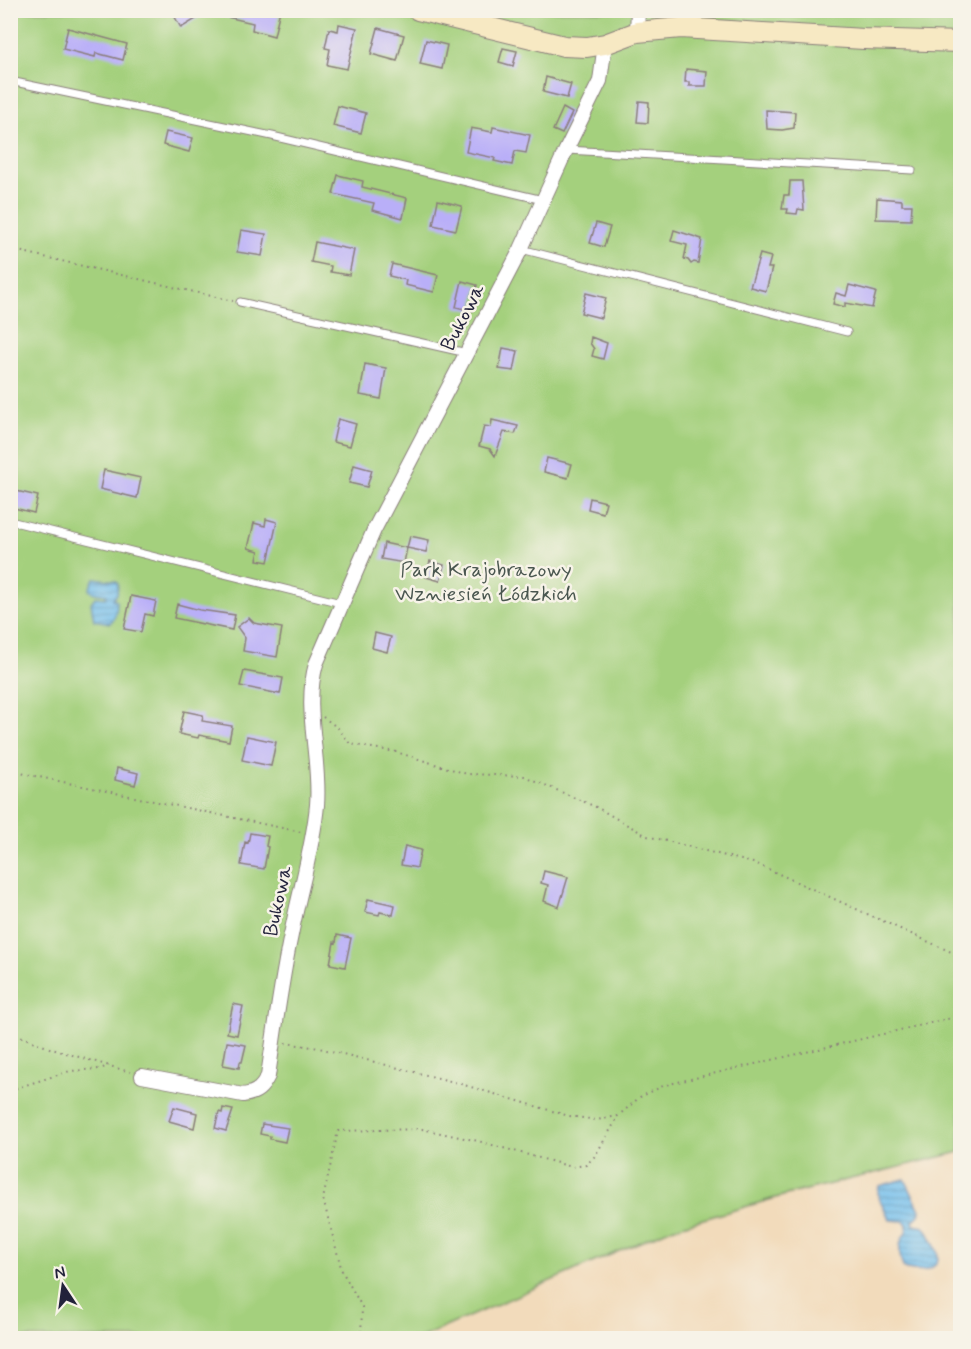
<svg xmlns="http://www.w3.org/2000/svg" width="971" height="1349" font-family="Mynerve,sans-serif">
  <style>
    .green { fill: #a4d07d; stroke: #63795c; stroke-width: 1.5 }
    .water { fill: url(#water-rules); stroke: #4a7094; stroke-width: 1.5 }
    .building { fill: #b9aff8 }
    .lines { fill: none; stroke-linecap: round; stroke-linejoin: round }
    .lane-casing { stroke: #8a7e7b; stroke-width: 9 }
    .street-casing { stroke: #8a7e7b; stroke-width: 16 }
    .secondary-casing { stroke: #8a7e7b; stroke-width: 22 }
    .path { stroke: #8a7e7b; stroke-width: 2; stroke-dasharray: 1.5 4.5; stroke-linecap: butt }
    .lane { stroke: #fff; stroke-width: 7 }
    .street { stroke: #fff; stroke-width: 14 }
    .secondary { stroke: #f7e9c3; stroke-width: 20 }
    .labels { text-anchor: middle; stroke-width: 5; stroke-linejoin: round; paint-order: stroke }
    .street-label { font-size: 21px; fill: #22223b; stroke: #f7f3e8 }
    .park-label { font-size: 21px; fill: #49564f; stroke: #f7f3e8 }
  </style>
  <defs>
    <pattern id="water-rules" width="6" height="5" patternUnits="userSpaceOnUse" patternTransform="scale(1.5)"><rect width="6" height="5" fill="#73bfed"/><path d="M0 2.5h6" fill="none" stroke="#5e9bc1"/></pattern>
  </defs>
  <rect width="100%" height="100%" fill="#f7f3e8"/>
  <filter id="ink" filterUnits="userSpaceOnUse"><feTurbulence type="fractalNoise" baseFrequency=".0167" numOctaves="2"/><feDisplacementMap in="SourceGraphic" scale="12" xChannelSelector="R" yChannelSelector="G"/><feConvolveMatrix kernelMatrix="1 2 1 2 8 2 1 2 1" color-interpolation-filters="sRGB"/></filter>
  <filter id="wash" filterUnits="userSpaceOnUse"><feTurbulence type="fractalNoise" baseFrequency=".008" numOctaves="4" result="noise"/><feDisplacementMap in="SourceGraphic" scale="24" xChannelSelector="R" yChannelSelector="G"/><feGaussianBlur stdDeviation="1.35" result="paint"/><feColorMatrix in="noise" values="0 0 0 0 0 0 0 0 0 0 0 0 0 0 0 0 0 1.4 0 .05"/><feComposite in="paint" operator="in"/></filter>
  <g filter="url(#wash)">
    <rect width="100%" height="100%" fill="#f2dbbb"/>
    <path class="green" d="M10,11H960V1152L786,1195L672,1228L420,1338H11Z"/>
    <path class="water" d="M94,578L116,581L118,584L117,594L113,599L117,601C117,609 116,618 110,623L94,620L91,603L95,597L106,598L107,595L95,593L89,590Z
      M905,1179L920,1210L919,1215L913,1221L914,1225L924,1227L927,1230C930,1237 937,1248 938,1256C939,1272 913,1273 903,1267C899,1255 897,1241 907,1232V1224L904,1221L890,1220L879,1198L878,1192L879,1186Z"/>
    <g id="blocks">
      <path class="building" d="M171,10H211L181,28Z
        M215,10H280L274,36L252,30L253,23L214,14Z
        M339,24L357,28L347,69L327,65L330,49L325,48L329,29L338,31Z
        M68,28L127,44L123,60L96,53L95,57L63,49Z
        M378,28L404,35L397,61L371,54Z
        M426,40L447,45L442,69L420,64Z
        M503,48L517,51L513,66L499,62Z
        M686,69L707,71L706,86H689V82H685Z
        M546,77L571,84L567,98L543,92Z
        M639,101L649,102L648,123L637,122Z
        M338,106L366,113L361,133L333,126Z
        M563,108L572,113L562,134L553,130Z
        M766,110L795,112L794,128L782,130L767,129Z
        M493,127L530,135L526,153L515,151L512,165L494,161L495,158L466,152L471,128L492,132Z
        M166,132L193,138L189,152L163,145Z
        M338,175L363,181L362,187L407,198L403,218L372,210L374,203L333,194Z
        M790,181H802L804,210L798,209L797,214L787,213L788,209H782L784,195H789Z
        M877,198L902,200V205H912L911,220L876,219Z
        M438,200L462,206L456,230L433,225Z
        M596,223L610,227L604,247L590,243Z
        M241,230L266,234L262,256L237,252Z
        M674,230L702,239L698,263L694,262L691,264L688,260L684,259L687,245L671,241Z
        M315,242L354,250L349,275L330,272L331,266L311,262Z
        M760,254L771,257L768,268H772L766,291L750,287Z
        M392,264L438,275L434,292L405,285L406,280L389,276Z
        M462,281L477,285L473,311L456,307Z
        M849,285L876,292L872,308L845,303V307L833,304L836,293L846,296Z
        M586,293L606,298L601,318L581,313Z
        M591,337L607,343L603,359L592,356L594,349L590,343Z
        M503,348L518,351L514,371L499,369Z
        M365,364L386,368L381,399L360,395Z
        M338,419L356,424L350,446L333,442Z
        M492,420L518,426L515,434L504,432L495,456L490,449L479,446L484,426L491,427Z
        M547,458L572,464L568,478L544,472Z
        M354,465L372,470L367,487L349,483Z
        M104,470L141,478L137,498L100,489Z
        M12,490L38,496L34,513L10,507Z
        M590,498L606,502L603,513L588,509Z
        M266,519L277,522L268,562L257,560L259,551L248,548L254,523L265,526Z
        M410,536L429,540L426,552L407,548Z
        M384,543L407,548L404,563L381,559Z
        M430,561L444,565L440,581L426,577Z
        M131,596L156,601L153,616L145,614L141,632L124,629Z
        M177,604L200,610L235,615L232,630L174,618Z
        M249,618L254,623L282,628L277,657L243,651L245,638L237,627Z
        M375,633L391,637L387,652L372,648Z
        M244,671L283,678L280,694L240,686Z
        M184,711L203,715L202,721L232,726L229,741L199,735L198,738L179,734Z
        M247,736L276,742L271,766L242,760Z
        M117,768L138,773L135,785L115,780Z
        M250,833L268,836L266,846L268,847L264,869L241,865L245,842L248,843Z
        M405,846L421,850L417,868L401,865Z
        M544,871L568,877L559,907L544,901L548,885L541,883Z
        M368,899L395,905L393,915L380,912L379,915L365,912Z
        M337,935L351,938L345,967L330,964L334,942L336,943Z
        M233,1004L243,1006L237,1035L227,1033Z
        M227,1042L246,1045L242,1062H240L239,1068L223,1065Z
        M174,1107L197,1113L194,1128L169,1121Z
        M223,1108L233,1110L226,1131L215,1128L219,1112L222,1113Z
        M262,1124L288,1128L285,1142L270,1139V1136L260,1134Z"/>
    </g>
  </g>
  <g filter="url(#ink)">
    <use href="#blocks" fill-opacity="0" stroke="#8a7e7b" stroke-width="1.5"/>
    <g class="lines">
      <defs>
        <path id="lane" d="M10,81L272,136L543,200
          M567,150L912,170
          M521,249L847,332
          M240,302L467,353
          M10,521L341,603"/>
        <path id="street" d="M637,32L638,10
          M142,1076L243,1095C257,1093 262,1088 268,1076C275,1029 281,982 291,935C299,892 313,849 317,805C321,759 303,709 316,664L374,530L521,249L566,150L600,81L605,44"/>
        <path id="secondary" d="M418,10L564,46L587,47L605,44L637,32L681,28L864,39L960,42"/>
      </defs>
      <use href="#lane" class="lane-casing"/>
      <use href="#street" class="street-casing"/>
      <use href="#secondary" class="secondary-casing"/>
      <path class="path" d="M10,249L233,301
        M323,717L338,728L350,744L396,752L467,774L524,776L596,807L647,836L757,864L960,956
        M11,771L301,832
        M10,1032L52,1049L130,1072
        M285,1043L319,1048L454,1082L569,1116L597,1120L618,1116L640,1097L665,1085L960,1016
        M10,1090L70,1071L99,1069L109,1066
        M361,1338L362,1307L342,1271L323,1199L338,1131L422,1129L478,1141L572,1167L586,1165L595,1156L618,1117"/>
      <use href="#lane" class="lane"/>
      <use href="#street" class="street"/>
      <use href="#secondary" class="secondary"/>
    </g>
  </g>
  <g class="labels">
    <g class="street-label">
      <text transform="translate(462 317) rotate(-63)" y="7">Bukowa</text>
      <text transform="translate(277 901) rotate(-78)" y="7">Bukowa</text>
    </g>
    <g class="park-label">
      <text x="486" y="576">Park Krajobrazowy<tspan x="486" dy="24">Wzniesień Łódzkich</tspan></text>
    </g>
  </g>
  <rect width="971" height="1349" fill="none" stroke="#f7f3e8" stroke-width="36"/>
  <g transform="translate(63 1286) rotate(347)" stroke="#f7f3e8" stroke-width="4.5" paint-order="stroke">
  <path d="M0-4.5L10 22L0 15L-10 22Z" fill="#22223b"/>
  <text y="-9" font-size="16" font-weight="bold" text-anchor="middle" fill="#22223b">N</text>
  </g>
</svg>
